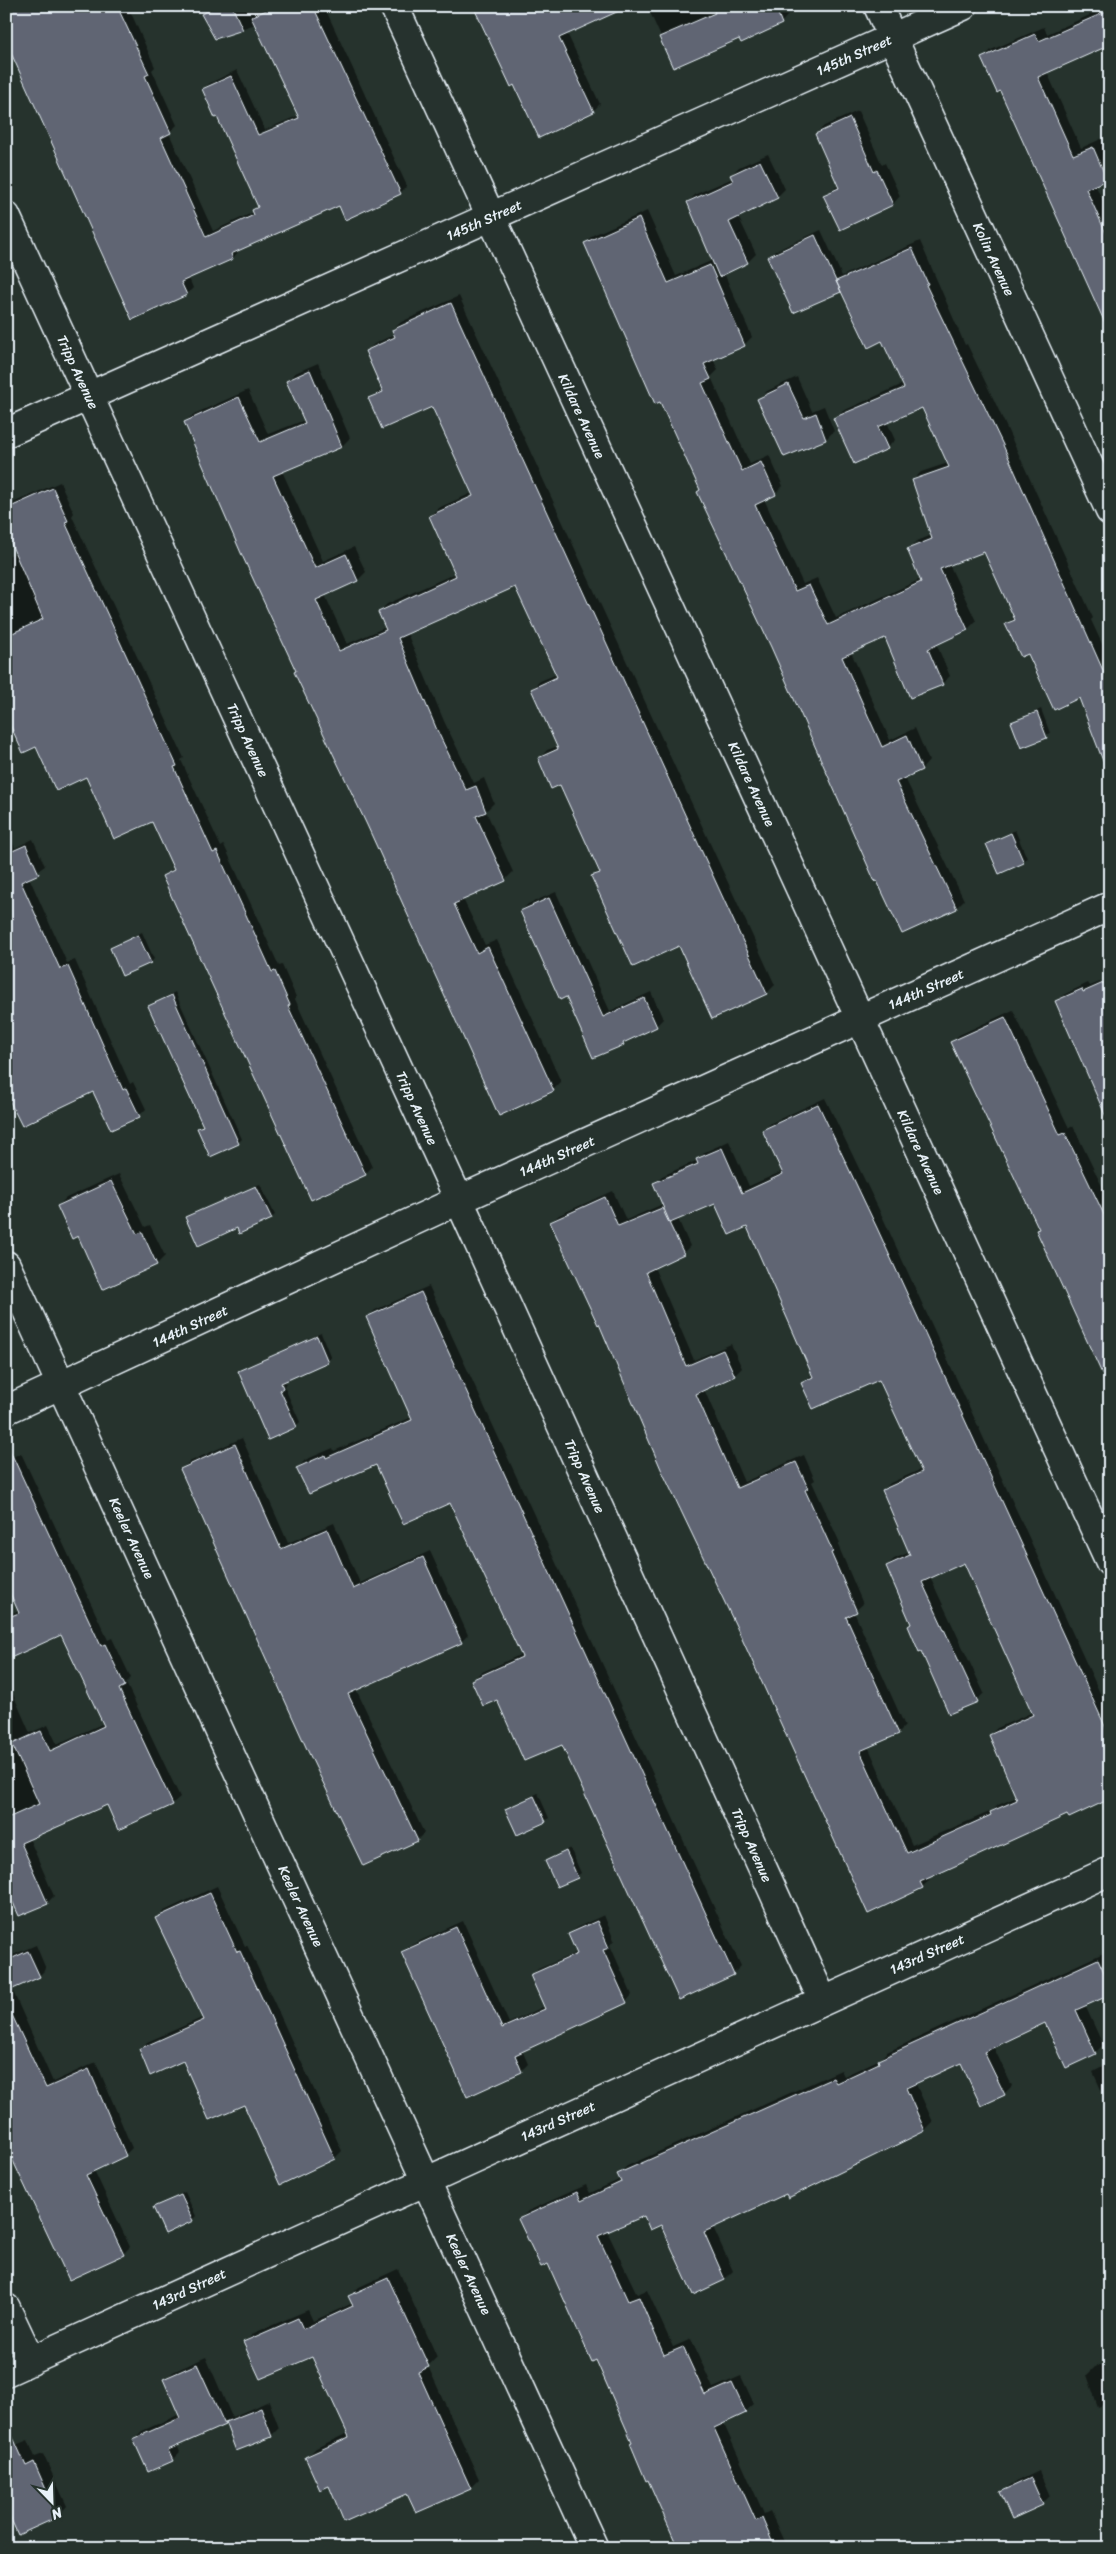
<svg xmlns="http://www.w3.org/2000/svg" width="1116" height="2554" font-family="Sriracha,sans-serif">
  <style>
    .shadow { fill: #0007; fill-rule: evenodd }
    .building { fill: #616573; stroke: #e8f1f8 }
    .lines { fill: none; stroke-linecap: round; stroke-linejoin: round }
    .minor-casing { stroke: #e8f1f8; stroke-width: 31 }
    .minor { stroke: #26332d; stroke-width: 28 }
    .labels { text-anchor: middle; stroke-width: 4; stroke-linejoin: round; paint-order: stroke }
    .street-label { font-size: 14px; fill: #e8f1f8; stroke: #26332d }
  </style>
  <rect width="100%" height="100%" fill="#26332d"/>
  <filter id="ink" filterUnits="userSpaceOnUse"><feTurbulence type="fractalNoise" baseFrequency=".02" numOctaves="2"/><feDisplacementMap in="SourceGraphic" scale="10" xChannelSelector="R" yChannelSelector="G"/><feConvolveMatrix kernelMatrix="1 2 1 2 8 2 1 2 1" color-interpolation-filters="sRGB"/></filter>
  <g filter="url(#ink)">
    <path class="shadow" d="M6,6H128L155,67L152,70L177,125L169,133L213,231L254,212L253,210L259,205L218,115L203,89L210,83L237,70L265,130L299,115L256,24L215,37L198,6H324L407,186L400,193L340,205L238,249L239,251L233,258L189,278L193,288L187,294Z
      M475,6L567,33L600,104L593,111L540,136Z
      M647,6H689L691,11L701,6H798L787,12L788,15L781,23L740,37L674,66Z
      M1110,6V44L1047,72L1081,148L1101,139L1110,159V176L1095,184L1110,216V335L1000,90L983,59L991,50L1044,27L1047,34Z
      M858,111L882,165L885,163L900,196L893,204L825,195L839,185L816,134L824,126Z
      M768,154L785,189L777,197L738,216L756,254L748,262L724,273L752,337L744,345L713,359L718,370L711,377L750,464L769,455L783,486L775,494L764,499L803,584L817,578L836,618L921,579L909,549L917,541L932,535L913,480L921,472L948,463L923,406L887,422L895,440L887,448L835,419L843,411L903,384L883,339L841,290L840,291L769,257L775,251L821,230L842,276L920,241L965,345L967,344L995,402L1093,618L1091,620L1110,661V774L1079,696L1029,652L1007,625L1015,616L984,550L949,564L976,621L968,629L936,643L950,676L942,684L886,636L851,652L890,740L915,728L929,761L922,769L904,776L964,900L956,908L701,489L585,243L593,235L647,211L676,276L713,260L688,202L696,194L733,178L731,175L739,167Z
      M459,296L775,985L767,993L680,944L593,877L600,870L560,783L539,759L547,750L558,746L532,689L540,681L557,674L516,585L407,633L444,721L474,783L484,778L494,803L486,811L513,872L505,880L463,899L485,945L497,940L561,1082L553,1090L298,671L185,422L194,414L248,390L268,434L305,420L287,381L295,373L318,363L350,438L342,446L282,471L323,561L354,547L366,572L358,580L325,595L347,644L386,627L379,612L387,604L456,573L430,516L438,508L472,493L433,405L370,399L383,388L366,352L374,344L395,334L393,330L401,322Z
      M797,377L812,411L824,406L834,431L826,439L759,399L767,391Z
      M60,482L74,513L72,516L184,758L181,760L221,847L224,845L279,966L282,965L296,997L295,999L372,1167L365,1174L163,876L174,868L152,820L87,776L36,745L6,690V557L17,552L6,529V506Z
      M1041,709L1050,733L1022,746L1013,722Z
      M6,829L15,848L33,839L45,866L29,877L67,963L75,960L130,1084L133,1082L146,1109L139,1116L94,1090H6Z
      M1015,830L1027,858L1000,873L987,845Z
      M556,892L610,1011L651,992L663,1019L656,1026L629,1038L623,1044L567,995L521,911L528,904Z
      M142,932L154,959L151,962L111,948Z
      M1110,978V1011L1057,1001L1063,995L1088,983L1090,986Z
      M175,992L242,1139L238,1143L198,1128L203,1124L149,1006Z
      M1013,1010L1069,1128L1073,1126L1110,1203V1386L1040,1229L951,1043L959,1035Z
      M825,1098L884,1220L1110,1715V1798L1068,1813L928,1877L930,1880L922,1887L600,1323L551,1223L559,1215L613,1191L626,1220L663,1204L654,1184L662,1176L698,1160L705,1152L729,1141L749,1186L783,1171L764,1130L771,1123ZM715,1202L748,1225L813,1374L803,1383L880,1378L922,1469L890,1483L883,1491L910,1552L894,1559L887,1566L912,1623L909,1626L949,1713L977,1700L984,1693L930,1577L965,1561L1033,1712L997,1728L990,1735L1017,1797L998,1805L992,1811L912,1845L868,1746L898,1733L905,1726L854,1612L863,1604L838,1545L840,1543L812,1482L815,1480L804,1455L744,1482L704,1389L735,1375L742,1368L731,1344L694,1360L654,1267L683,1253L690,1246L678,1219Z
      M119,1174L145,1227L150,1225L165,1256L157,1264L103,1289L78,1235L58,1206L66,1198Z
      M260,1184L275,1215L271,1218L237,1227L187,1217L191,1214Z
      M429,1286L741,1966L733,1974L562,1743L473,1680L480,1673L522,1654L451,1501L376,1463L298,1468L305,1460L333,1448L334,1451L412,1417L368,1317L375,1310Z
      M321,1333L331,1358L285,1380L286,1383L284,1386L300,1422L296,1426L239,1371Z
      M242,1438L288,1543L334,1523L360,1583L430,1551L468,1635L461,1642L356,1689L424,1833L417,1840L363,1864L224,1567L182,1469L189,1462Z
      M21,1453L108,1640L112,1638L131,1678L126,1683L180,1797L172,1804L119,1828L107,1803L29,1838L54,1896L47,1903L6,1885V1678L30,1733L48,1725L57,1744L104,1723L62,1633L6,1658V1616L19,1610L6,1460Z
      M538,1793L549,1818L545,1821L507,1809Z
      M570,1848L581,1873L577,1876L546,1861Z
      M217,1886L245,1946L247,1945L275,2004L342,2151L335,2158L281,2183L245,2103L184,2059L140,2050L147,2042L204,2017L156,1919L164,1911Z
      M604,1915L614,1940L610,1945L632,1995L626,2002L522,2050L528,2064L522,2070L468,2095L402,1953L409,1946L463,1921L509,2023L545,2006L532,1976L538,1969L578,1952L570,1934L576,1928Z
      M36,1945L46,1969L39,1976L12,1989L53,2082L96,2062L132,2148L125,2155L94,2170L130,2247L123,2254L6,2140V1958Z
      M1110,1950V1994L1085,2005L1103,2045L1095,2053L1046,2021L993,2046L1012,2086L1004,2094L961,2061L915,2082L933,2122L925,2130L788,2196L786,2192L713,2227L733,2271L725,2279L662,2223L644,2214L607,2231L637,2294L647,2290L673,2347L691,2339L713,2388L741,2376L754,2404L745,2412L723,2422L764,2514L770,2511L787,2548H683L674,2537L631,2443L633,2441L596,2359L548,2262L520,2219L528,2211L586,2185L590,2193L621,2179L619,2174L627,2166L841,2070L844,2076L880,2059L887,2052Z
      M1110,2063V2101L1107,2103L1093,2072Z
      M185,2192L196,2216L192,2220L154,2208Z
      M398,2269L437,2357L428,2366L479,2479L470,2488L408,2492L329,2484L307,2457L316,2448L348,2433L312,2355L245,2342L254,2333L308,2310L313,2321L353,2303L350,2296L359,2287Z
      M206,2357L232,2417L269,2401L279,2428L271,2436L226,2422L177,2445L180,2452L172,2460L134,2439L142,2431L180,2414L165,2380L173,2372Z
      M1110,2362V2402L1098,2407L1087,2375L1095,2367Z
      M28,2440L35,2457L43,2454L67,2506L58,2516L19,2533L6,2449Z
      M1039,2471L1050,2496L1042,2504L1002,2493L1010,2485Z"/>
    <path class="building" d="M6,6H117L149,74L145,76L171,133L161,138L206,237L254,215L252,210L258,207L217,117L215,118L202,89L231,76L258,135L299,118L251,17L275,6H313L401,194L345,220L339,206L231,254L233,259L181,282L187,295L132,320L6,42Z
      M218,6H232L243,30L215,39L201,14Z
      M473,6H630L559,38L594,112L539,138L514,85L511,87Z
      M712,6H775L782,24L741,43L739,39L673,68L659,37L715,13Z
      M1110,10V45L1038,77L1073,155L1093,147L1107,180L1086,189L1110,242V334L1000,91L997,93L981,58L1035,34L1039,41Z
      M850,118L874,172L877,170L893,205L840,230L823,195L839,188L815,134Z
      M760,161L778,198L729,222L748,263L719,277L687,202L733,181L730,175Z
      M639,218L668,283L710,265L745,346L704,364L711,379L702,383L742,471L761,462L776,495L755,505L795,591L809,585L828,625L921,582L907,549L932,539L912,480L949,467L922,408L878,427L888,449L854,464L833,418L904,388L882,341L868,348L836,281L912,248L928,284L926,285L1003,445L1110,686L1108,774L1079,698L1054,710L1028,654L1021,657L1005,624L1015,620L984,552L940,569L968,630L928,649L943,685L910,698L885,638L842,657L882,747L907,735L922,770L896,782L957,909L902,934L877,881L875,882L771,647L697,492L700,490L660,402L655,404L584,243Z
      M815,235L841,292L793,313L767,257Z
      M451,303L767,994L712,1019L679,946L633,967L591,876L600,873L560,785L551,789L538,758L558,749L531,689L557,677L515,587L455,614L454,613L398,638L437,730L466,790L476,786L486,812L476,816L506,881L454,904L477,953L488,947L554,1091L499,1116L367,825L294,672L296,671L241,553L184,422L239,397L260,442L305,423L286,381L310,370L342,447L273,476L315,568L346,554L358,581L316,600L339,651L386,630L378,612L456,576L429,516L473,496L432,407L382,429L368,398L383,392L365,351L395,337L392,330Z
      M788,384L804,418L816,413L826,440L784,457L757,399Z
      M53,488L68,521L65,522L177,766L174,767L213,853L217,851L272,972L275,971L290,1005L288,1006L366,1175L311,1200L162,876L174,870L152,822L114,839L86,777L56,791L36,747L23,753L6,716V636L43,619L6,532V509Z
      M1037,712L1047,738L1021,748L1011,722Z
      M1011,833L1024,863L999,874L986,844Z
      M26,845L39,874L21,882L60,969L68,966L123,1090L126,1088L140,1117L111,1130L93,1092L22,1126L6,1094V850L8,853Z
      M549,898L603,1017L644,998L657,1027L623,1043L624,1045L593,1058L566,997L560,1000L520,911Z
      M138,935L151,963L122,976L110,948Z
      M1110,980V1126L1055,1001L1082,989L1083,992Z
      M172,995L239,1144L210,1157L197,1128L203,1126L148,1006Z
      M1005,1017L1060,1135L1065,1133L1110,1227V1391L1036,1230L1039,1229L950,1042Z
      M818,1104L877,1228L1110,1737V1799L1069,1818L1067,1815L920,1882L923,1888L868,1914L737,1628L661,1469L599,1324L598,1325L550,1222L605,1197L618,1226L662,1208L684,1254L646,1272L686,1366L723,1350L735,1376L696,1394L737,1488L796,1462L808,1488L805,1490L833,1552L831,1553L857,1612L846,1617L899,1734L860,1751L907,1853L991,1815L990,1812L1017,1800L989,1735L1033,1715L964,1563L922,1582L978,1702L949,1714L921,1651L919,1652L908,1626L911,1624L886,1566L910,1555L882,1490L922,1472L879,1380L813,1409L801,1383L813,1377L747,1227L729,1235L715,1204L670,1223L653,1183L698,1164L696,1159L722,1148L742,1193L783,1174L762,1130Z
      M111,1181L137,1234L142,1232L157,1265L102,1290L78,1236L72,1239L57,1206Z
      M256,1186L272,1219L239,1234L237,1228L198,1246L185,1217Z
      M421,1292L734,1975L679,2000L562,1745L524,1761L497,1700L483,1706L471,1680L522,1657L450,1503L403,1524L376,1465L309,1494L296,1468L325,1455L326,1458L412,1420L366,1317Z
      M317,1336L328,1362L281,1383L283,1388L280,1390L297,1427L268,1440L238,1371Z
      M6,1442L101,1646L105,1644L125,1686L119,1689L173,1805L118,1830L107,1805L21,1843L48,1904L19,1916L6,1887V1809L10,1817L39,1804L12,1744L41,1731L50,1751L104,1726L61,1635L6,1660V1618L19,1613L6,1584Z
      M235,1444L281,1549L327,1529L353,1589L423,1557L462,1643L348,1694L418,1841L363,1866L306,1747L180,1469Z
      M534,1796L546,1822L517,1835L505,1809Z
      M566,1851L578,1878L557,1887L545,1861Z
      M210,1893L237,1952L240,1951L268,2011L335,2159L280,2185L244,2105L209,2120L183,2061L150,2076L139,2049L204,2020L155,1918Z
      M597,1921L609,1948L603,1950L627,2003L515,2055L522,2072L467,2097L401,1952L456,1927L502,2028L545,2009L530,1975L577,1954L568,1934Z
      M28,1951L40,1977L6,1992V1961Z
      M1098,1959L1110,1985V1995L1076,2010L1096,2054L1066,2068L1045,2023L984,2052L1005,2095L981,2106L961,2063L906,2088L925,2131L788,2198L786,2194L704,2232L725,2280L693,2295L661,2225L650,2230L644,2216L598,2236L628,2301L639,2297L664,2355L683,2347L705,2395L732,2383L746,2413L714,2428L756,2521L762,2518L775,2548H678L648,2480L646,2481L630,2443L632,2442L596,2360L592,2362L548,2264L541,2267L518,2219L577,2192L581,2201L621,2182L617,2174L833,2078L836,2083L879,2063L878,2060Z
      M6,2002L46,2088L89,2069L126,2156L86,2175L124,2255L69,2280L6,2146Z
      M181,2195L193,2221L165,2234L153,2207Z
      M388,2278L429,2367L418,2372L471,2489L416,2513L407,2494L344,2522L329,2486L320,2490L305,2457L349,2437L312,2357L260,2379L243,2342L298,2318L303,2329L353,2306L348,2296Z
      M197,2364L225,2425L168,2450L173,2461L148,2472L133,2439L180,2418L163,2379Z
      M261,2408L272,2437L236,2451L225,2422Z
      M6,2422L26,2466L34,2462L58,2517L18,2535L6,2508Z
      M1031,2478L1043,2505L1012,2519L1000,2492Z"/>
    <g class="lines">
      <defs>
        <path id="minor" d="M394,6L1110,1562
          M878,6L1110,511
          M6,216L459,1200L823,2001
          M6,433L963,6
          M6,1265L594,2548
          M6,1410L459,1200L1110,906
          M6,2308L31,2361
          M6,2372L1110,1871"/>
      </defs>
      <use href="#minor" class="minor-casing"/>
      <use href="#minor" class="minor"/>
    </g>
  </g>
  <g class="labels">
    <g class="street-label">
      <text transform="translate(854 55) rotate(-24)" y="5">145th Street</text>
      <text transform="translate(484 220) rotate(-24)" y="5">145th Street</text>
      <text transform="translate(994 259) rotate(65)" y="5">Kolin Avenue</text>
      <text transform="translate(78 372) rotate(65)" y="5">Tripp Avenue</text>
      <text transform="translate(582 416) rotate(65)" y="5">Kildare Avenue</text>
      <text transform="translate(248 740) rotate(65)" y="5">Tripp Avenue</text>
      <text transform="translate(752 784) rotate(65)" y="5">Kildare Avenue</text>
      <text transform="translate(926 989) rotate(-24)" y="5">144th Street</text>
      <text transform="translate(417 1108) rotate(65)" y="5">Tripp Avenue</text>
      <text transform="translate(921 1152) rotate(65)" y="5">Kildare Avenue</text>
      <text transform="translate(557 1156) rotate(-24)" y="5">144th Street</text>
      <text transform="translate(190 1326) rotate(-25)" y="5">144th Street</text>
      <text transform="translate(585 1476) rotate(66)" y="5">Tripp Avenue</text>
      <text transform="translate(132 1538) rotate(65)" y="5">Keeler Avenue</text>
      <text transform="translate(752 1845) rotate(66)" y="5">Tripp Avenue</text>
      <text transform="translate(301 1906) rotate(65)" y="5">Keeler Avenue</text>
      <text transform="translate(927 1954) rotate(-24)" y="5">143rd Street</text>
      <text transform="translate(558 2121) rotate(-24)" y="5">143rd Street</text>
      <text transform="translate(469 2274) rotate(65)" y="5">Keeler Avenue</text>
      <text transform="translate(189 2289) rotate(-25)" y="5">143rd Street</text>
    </g>
  </g>
  <rect width="1116" height="2554" fill="none" stroke="#26332d" stroke-width="25"/>
  <rect x="12" y="12" width="1091" height="2529" fill="none" stroke="#e8f1f8" stroke-width="2" filter="url(#ink)"/>
  <g transform="translate(52 2502) rotate(157)" stroke="#26332d" stroke-width="4" paint-order="stroke">
  <path d="M0-4L9 19L0 12L-9 19Z" fill="#e8f1f8"/>
  <text y="-8" font-size="14" font-weight="bold" text-anchor="middle" fill="#e8f1f8">N</text>
  </g>
</svg>
